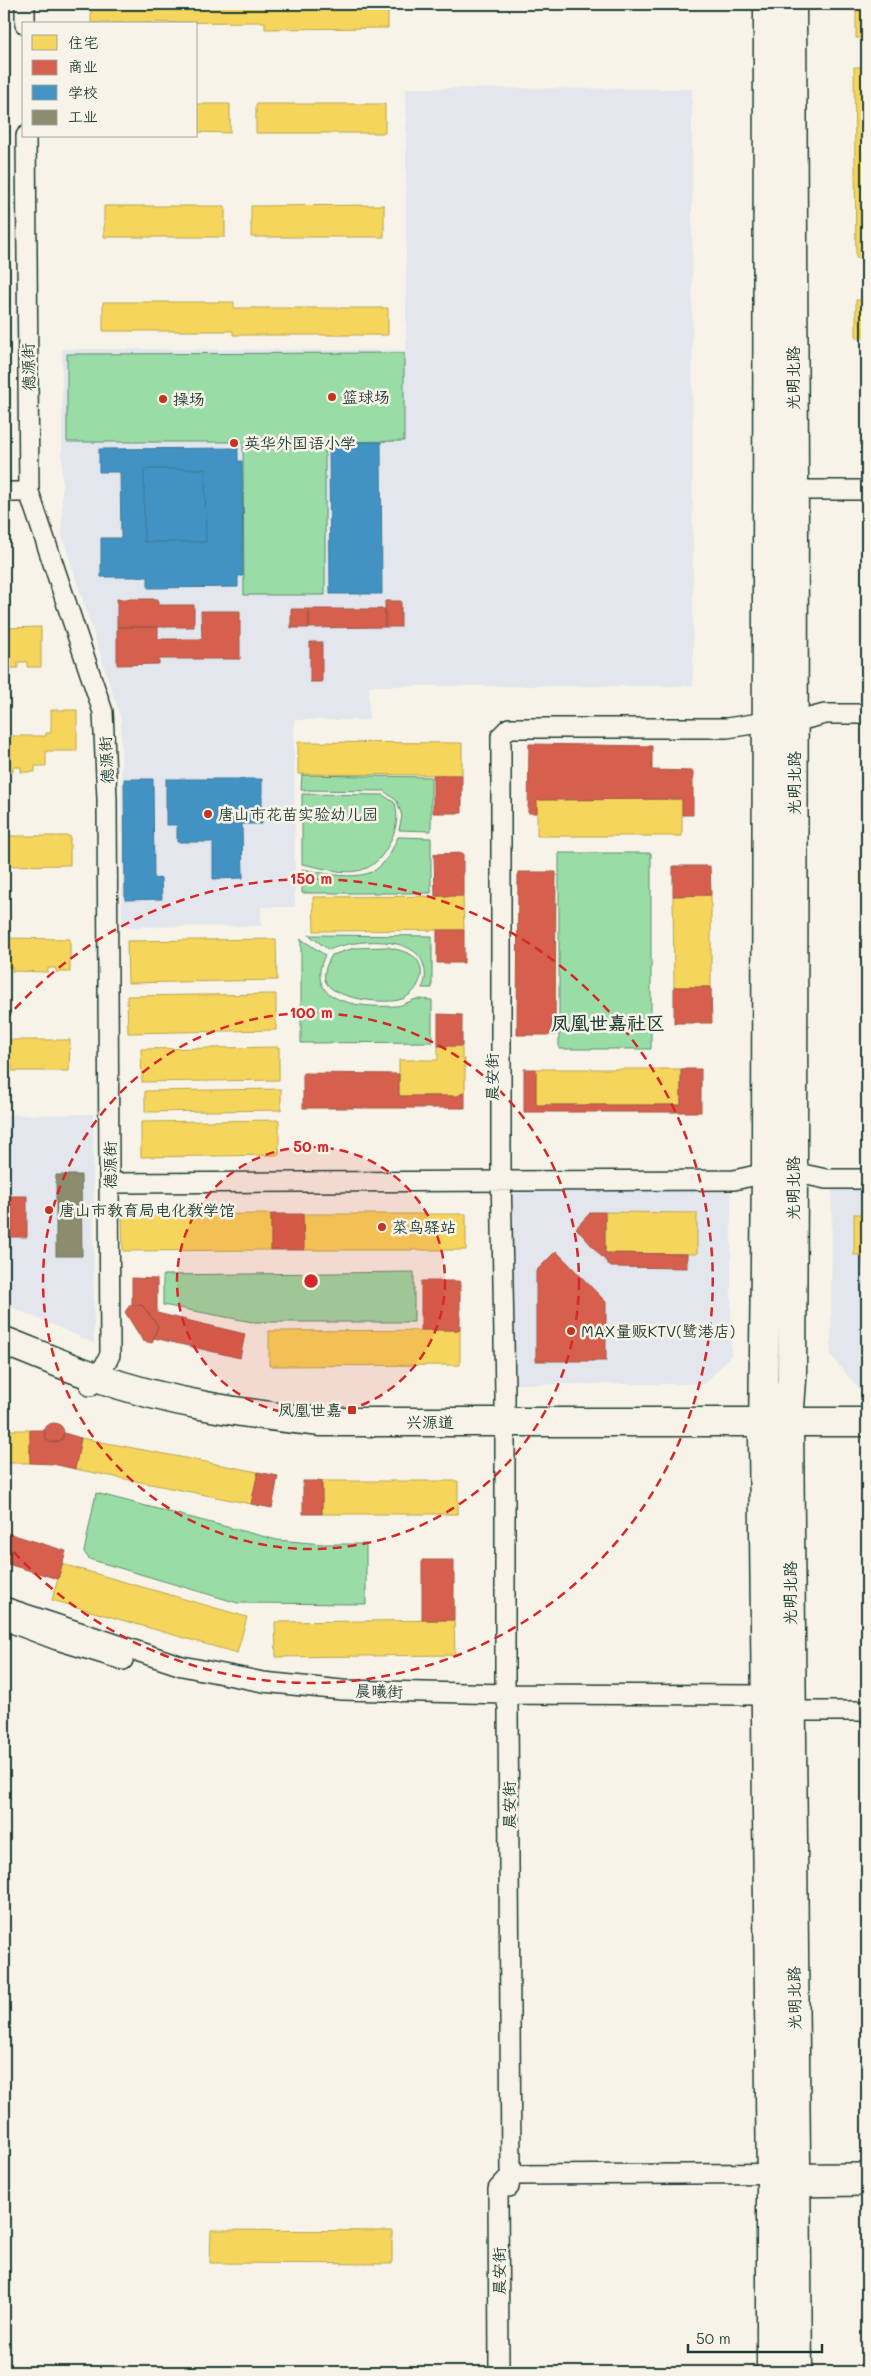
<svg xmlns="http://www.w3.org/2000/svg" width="871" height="2376" font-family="Mali,'LXGW WenKai TC',sans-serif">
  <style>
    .built { fill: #e3e6ed }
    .green { fill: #9adca6; stroke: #5c8c6d }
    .homes { fill: #f6d55c; stroke: #b6a750 }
    .shops { fill: #d6604d; stroke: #9f5646 }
    .schools { fill: #4393c3; stroke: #387998 }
    .industry { fill: #8c8c6e; stroke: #6b745d }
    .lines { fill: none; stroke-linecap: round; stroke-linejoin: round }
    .minor-casing { stroke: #1f3d34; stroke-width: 22 }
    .secondary-casing { stroke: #1f3d34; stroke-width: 31 }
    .minor { stroke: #f7f3e8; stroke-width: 19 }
    .secondary { stroke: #f7f3e8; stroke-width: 28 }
    .ring { fill: none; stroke: #d62828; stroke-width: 2.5; stroke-dasharray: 9 6 }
    .poi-dot { fill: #c8321e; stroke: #f7f3e8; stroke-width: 2 }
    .labels { text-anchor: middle; stroke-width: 5; stroke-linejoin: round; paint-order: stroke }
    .street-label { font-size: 16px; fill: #1f3d34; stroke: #f7f3e8 }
    .poi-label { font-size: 16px; fill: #1f3d34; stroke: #f7f3e8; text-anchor: start }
    .quarter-label { font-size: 19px; font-weight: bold; fill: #1f3d34; stroke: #f7f3e8 }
    .centre { fill: #d62828; stroke: #f7f3e8; stroke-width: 2.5 }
    .ring-label { font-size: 15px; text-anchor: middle; font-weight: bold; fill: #d62828; stroke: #f7f3e8; stroke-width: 5; stroke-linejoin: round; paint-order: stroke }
  </style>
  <rect width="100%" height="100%" fill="#f7f3e8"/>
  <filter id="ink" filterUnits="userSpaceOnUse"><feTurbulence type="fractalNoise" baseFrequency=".02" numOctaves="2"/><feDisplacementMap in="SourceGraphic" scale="10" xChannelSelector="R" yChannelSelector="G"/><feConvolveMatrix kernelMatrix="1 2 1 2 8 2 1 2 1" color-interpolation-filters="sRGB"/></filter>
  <g filter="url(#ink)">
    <path class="built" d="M406,88L692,89L693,686H369V720H294L295,907H261V926L122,927L121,720L62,535V349L406,350Z
      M93,1114L94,1343L4,1304V1115Z
      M832,1172L867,1173V1390H860L831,1356Z
      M497,1175H731V1355L705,1384H500Z"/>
    <path class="green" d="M404,353V441L325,442V595H244L243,442H67V354Z
      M302,775L431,777V831L399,830L402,816L397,801L384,791L301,790Z
      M302,794L383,795L395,803C399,819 396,830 389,844C369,884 338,871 302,864Z
      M398,837L431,838V893H302V869C322,873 363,883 379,867C388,859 393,848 398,837Z
      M559,853H651V1049H559Z
      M309,935L432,936V988H422C426,981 426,973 424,966C417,934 352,939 329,950Z
      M301,939L325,955C302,1003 361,1008 395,1006C402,1006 406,1003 413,1000C418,998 426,1000 432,1000V1042L301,1043Z
      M388,947C397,950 413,952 418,961C427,975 416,994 402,999C387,1005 330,999 325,980C323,972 328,961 332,955L354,948Z
      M414,1272V1322H252L163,1305V1275Z
      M96,1493L277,1540L323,1544H366V1604L238,1603L89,1559L84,1552Z"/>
    <path class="homes" d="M91,4H388V28L265,29V22L91,23Z
      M856,5H867V38H856Z
      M854,67H867V258H856Z
      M196,104H230V133L196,132Z
      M256,104H385V133H256Z
      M384,205V237H251V206Z
      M104,206H225V237H104Z
      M856,300H867V338H856Z
      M103,302H234V308H388V335H233V331H103Z
      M864,544H867V577H865Z
      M41,627V667H27V662H18V668H4V628Z
      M51,710H77V751H46V766H35V772H21V767H13V772H4V736H46V733H51Z
      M298,742L462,743V775L298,774Z
      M682,799V836H537V800Z
      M867,807V840H862L861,808Z
      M4,836H70V865L4,866Z
      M863,869H867V970H863Z
      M711,895V987H674L673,896Z
      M463,896L464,930L314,931L313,897Z
      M4,938L70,939V972H56V968H48V972L12,971V967H4Z
      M276,939L277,980L128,983L127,941Z
      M276,994V1030L128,1033L127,996Z
      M4,1040H70L69,1071H12V1064H4Z
      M438,1046H462V1059H465V1091L458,1096H399V1060H438Z
      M279,1047V1080L142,1082L141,1049Z
      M536,1069H681V1105H536Z
      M281,1089V1110L145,1112V1091Z
      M279,1120V1155L141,1157V1122Z
      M605,1212L697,1213V1254L605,1253Z
      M271,1214V1250L123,1251L122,1215Z
      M303,1214H466V1250H304Z
      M854,1214H867V1255H854Z
      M460,1330V1365L269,1366V1331Z
      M4,1430H30V1463H4Z
      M81,1438L258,1472L251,1504L75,1469Z
      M322,1481H458V1514H322Z
      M62,1564L247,1617L237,1653L52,1600Z
      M454,1620L455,1655L276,1657L275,1622Z
      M211,2230L392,2231V2264L210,2263Z"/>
    <path class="shops" d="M865,577H867V654H865Z
      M117,599H158V605H194V627H117Z
      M385,601H401V627H385Z
      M291,609H309V628H291Z
      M309,609H385V627L309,628Z
      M201,611H240V659H159V664L117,665V627H158V639H202Z
      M310,642H322V682H310Z
      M529,744L652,746V770L693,771V815H682V799L537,800V813H528Z
      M861,771H867V807L861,808Z
      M433,775H462V813H433Z
      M463,853V896H435L434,854Z
      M673,866H710L711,895L673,896Z
      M518,872H556L555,1035H517Z
      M437,930H464V963H437Z
      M674,987H711L712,1023H674Z
      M438,1014L462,1015V1046H438Z
      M524,1069H536V1105H681V1069H701V1112H524Z
      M303,1073L399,1074V1096H458L465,1091V1108H303Z
      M4,1196H27V1237H4Z
      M591,1212H605V1253L687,1254V1268L611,1267L576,1228Z
      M271,1214H303L304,1250H271Z
      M556,1251L606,1302V1361H536V1271Z
      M863,1255H867V1269H864Z
      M132,1278L157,1279V1313L245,1334L240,1358L154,1338L158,1326L142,1305H132Z
      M421,1281H460V1330H421Z
      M130,1305H142L158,1326L152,1343L143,1341L125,1312Z
      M44 1433a10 10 0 1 1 20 0a10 10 0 1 1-20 0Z
      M30,1430H45L46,1439L51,1442L60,1441L64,1433L81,1438L75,1469L53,1464L30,1463Z
      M258,1472L278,1476L272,1508L251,1504Z
      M303,1481H322V1514H303Z
      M4,1532L66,1551L58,1579L4,1563Z
      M422,1560H454V1620H422Z"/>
    <path class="schools" d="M329,442H381L382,594H330Z
      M238,448V461H242L243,576H238V587L148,588V577H101V538H121L120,472H99V449Z
      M144,469H205L206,542H144Z
      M124,779H153L154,879L161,878L162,899L125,900Z
      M166,779H262V824H242L243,878L213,879V842H177V825H166Z"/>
    <path class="industry" d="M56,1175H81L82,1256H56Z"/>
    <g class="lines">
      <defs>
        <path id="minor" d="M25,4V24
          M26,136L29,492L103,712L107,799L110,1355L98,1378L90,1386
          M794,490H867
          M4,492H29
          M794,722L825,714H867
          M793,1172L826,1179H867
          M110,1183L734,1180L766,1173
          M4,1607L182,1666L263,1682L342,1690L505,1694L765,1695
          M4,1620L57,1640L123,1660
          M790,1711H867
          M509,2187L511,2175L867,2173
          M784,2187L867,2186
          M499,2372L498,2189L511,2175L508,1707L505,1694V1394L501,1170V736L509,728H727L766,722"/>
        <path id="secondary" d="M768,4L766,1173L763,1437L771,2187V2372
          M792,4L794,477L793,1172L792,1380L789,1422L798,2372
          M4,1341C35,1353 65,1366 96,1377C168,1403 245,1414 321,1422H867"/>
      </defs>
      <use href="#minor" class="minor-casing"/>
      <use href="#secondary" class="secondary-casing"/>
      <use href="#minor" class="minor"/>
      <use href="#secondary" class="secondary"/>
    </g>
  </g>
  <circle cx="311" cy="1281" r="134" fill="#d62828" fill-opacity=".12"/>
  <g class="ring">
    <circle cx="311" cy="1281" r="134"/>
    <circle cx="311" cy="1281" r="268"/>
    <path d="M5 1020A402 402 0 1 1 5 1542"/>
  </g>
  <g class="poi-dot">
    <circle cx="332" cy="397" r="5"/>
    <circle cx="163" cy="399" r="5"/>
    <circle cx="234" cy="443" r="5"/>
    <circle cx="208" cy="814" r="5"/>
    <circle cx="49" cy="1210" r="5"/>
    <circle cx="382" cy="1227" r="5"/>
    <circle cx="571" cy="1331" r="5"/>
    <rect x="347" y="1405" width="10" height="10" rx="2.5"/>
  </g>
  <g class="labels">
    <g class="street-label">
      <text transform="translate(28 367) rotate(-91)" y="6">德源街</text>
      <text transform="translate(793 378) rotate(-90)" y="6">光明北路</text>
      <text transform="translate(106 760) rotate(-93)" y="6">德源街</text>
      <text transform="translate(794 783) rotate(-90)" y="6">光明北路</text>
      <text transform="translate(492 1077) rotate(-90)" y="6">晨安街</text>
      <text transform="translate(110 1165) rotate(-90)" y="6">德源街</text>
      <text transform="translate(793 1188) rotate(-90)" y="6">光明北路</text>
      <text x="430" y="1428">兴源道</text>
      <text transform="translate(790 1593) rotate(-90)" y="6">光明北路</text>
      <text transform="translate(379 1691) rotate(1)" y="6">晨曦街</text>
      <text transform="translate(509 1805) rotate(-90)" y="6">晨安街</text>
      <text transform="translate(794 1998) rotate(-91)" y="6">光明北路</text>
      <text transform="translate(499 2271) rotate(-90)" y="6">晨安街</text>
    </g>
    <g class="poi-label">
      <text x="342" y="403">篮球场</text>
      <text x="173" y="405">操场</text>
      <text x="244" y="449">英华外国语小学</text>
      <text x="218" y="820">唐山市花苗实验幼儿园</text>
      <text x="59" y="1216">唐山市教育局电化教学馆</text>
      <text x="392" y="1233">菜鸟驿站</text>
      <text x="581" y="1337">MAX量贩KTV(鹭港店)</text>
      <text x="342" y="1416" text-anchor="end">凤凰世嘉</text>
    </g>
    <g class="quarter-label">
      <text x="608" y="1030">凤凰世嘉社区</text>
    </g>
  </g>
  <circle cx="311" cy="1281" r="8" class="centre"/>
  <g class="ring-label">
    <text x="311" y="884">150 m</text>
    <text x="311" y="1018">100 m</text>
    <text x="311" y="1152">50 m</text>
  </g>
  <rect width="871" height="2376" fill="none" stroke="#f7f3e8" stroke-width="20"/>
  <rect x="10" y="10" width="851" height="2356" fill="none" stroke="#1f3d34" stroke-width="2" filter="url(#ink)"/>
  <rect x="22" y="22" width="175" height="115" fill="#f7f3e8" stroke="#a1aaa0"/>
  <rect x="32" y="35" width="25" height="15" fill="#f6d55c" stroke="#a1aaa0"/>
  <text x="68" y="48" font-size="15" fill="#1f3d34">住宅</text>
  <rect x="32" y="60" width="25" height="15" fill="#d6604d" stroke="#a1aaa0"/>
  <text x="68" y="72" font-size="15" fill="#1f3d34">商业</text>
  <rect x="32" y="85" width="25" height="15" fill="#4393c3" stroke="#a1aaa0"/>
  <text x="68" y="98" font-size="15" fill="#1f3d34">学校</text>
  <rect x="32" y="110" width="25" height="15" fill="#8c8c6e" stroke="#a1aaa0"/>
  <text x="68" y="122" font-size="15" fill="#1f3d34">工业</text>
  <path d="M688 2344v8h134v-8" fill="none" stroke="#1f3d34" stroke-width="2.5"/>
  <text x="696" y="2344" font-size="15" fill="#1f3d34" stroke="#f7f3e8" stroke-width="4" paint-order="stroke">50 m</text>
</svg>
